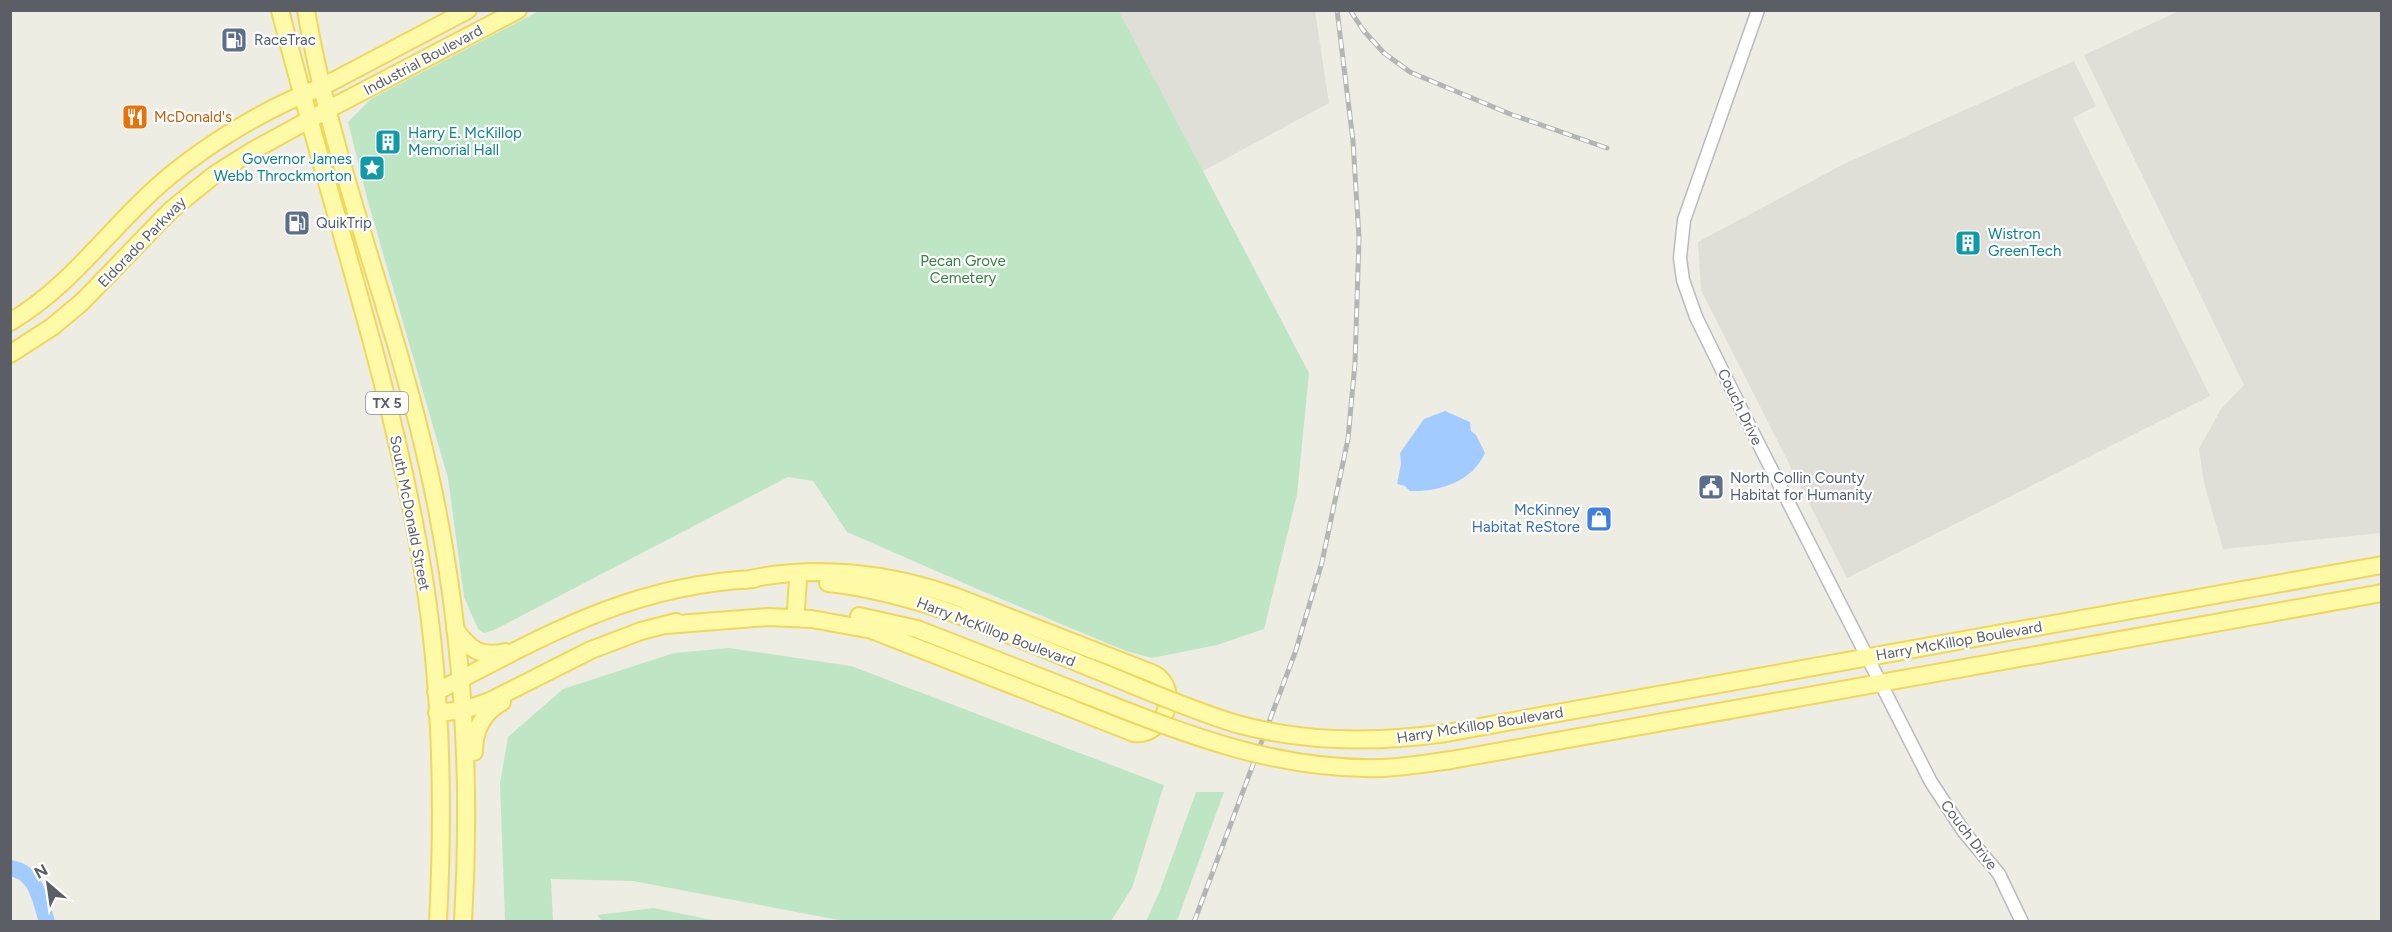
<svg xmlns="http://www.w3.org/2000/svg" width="2392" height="932" font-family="Figtree,sans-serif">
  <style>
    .industrial { fill: #dfded7 }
    .green { fill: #bfe6c4 }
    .water { fill: #a2ccff }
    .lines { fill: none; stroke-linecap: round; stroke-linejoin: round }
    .river { stroke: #a2ccff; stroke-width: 16 }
    .minor-casing { stroke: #b8babf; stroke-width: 15 }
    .major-casing { stroke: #f1d759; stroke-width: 20 }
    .minor { stroke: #fff; stroke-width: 12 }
    .major { stroke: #fffaa7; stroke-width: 16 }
    .rail-casing { stroke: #b4b5b5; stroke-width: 5 }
    .rail { stroke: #fff; stroke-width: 3; stroke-dasharray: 9; stroke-linecap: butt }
    .major-bridge-casing { stroke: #f1d759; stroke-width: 20; stroke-linecap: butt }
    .major-bridge { stroke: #fffaa7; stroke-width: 16 }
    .labels { text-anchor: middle; stroke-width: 4.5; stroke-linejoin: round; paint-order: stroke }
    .shield { fill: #fff; stroke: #8c8e92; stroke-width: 1.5 }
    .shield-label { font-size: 14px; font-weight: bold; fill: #5b5e64 }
    .service-label { font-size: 15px; fill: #4e5e75; stroke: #fff; text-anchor: start }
    .street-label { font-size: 15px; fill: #5b5e64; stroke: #fff }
    .food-label { font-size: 15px; fill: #c56008; stroke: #fff; text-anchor: start }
    .culture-label { font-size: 15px; fill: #0d838f; stroke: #fff; text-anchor: start }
    .park-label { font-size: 15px; fill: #348240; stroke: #fff }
    .shop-label { font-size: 15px; fill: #366cbe; stroke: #fff; text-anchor: end }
  </style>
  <rect width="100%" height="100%" fill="#eeede3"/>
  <path class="industrial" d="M1119,11H1315L1329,103L1203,171Z
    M2179,11H2381V533L2223,549L2204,483L2199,449L2221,409L2244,385L2084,55Z
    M2074,61L2096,106L2073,118L2210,396L1847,578L1701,290L1698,242L1844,164Z"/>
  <path class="green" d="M541,10L1119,11L1309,373L1297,495L1264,629L1217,645L1152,658L1126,651L982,591L847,532L813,481L788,477L494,630L484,633L478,629L464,597L448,478L367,198L348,122L371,99Z
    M729,648L851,666L1164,785L1132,888L1111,921H844L633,881L551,879L553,921H505L500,783L508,737L563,689L674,653Z
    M1196,792H1224L1177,921H1146L1159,893Z
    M654,908L717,921H602L597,915Z"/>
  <path class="water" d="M1445,411L1470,422L1471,431L1476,435L1485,453C1472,482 1439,492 1410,491L1405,486L1397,484L1401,464L1400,453L1424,419Z"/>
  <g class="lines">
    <path class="river" d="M10,868C37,872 40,900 47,922"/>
    <defs>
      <path id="minor" d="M1758,10L1684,220L1680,258L1683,280L1696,317L1752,431L1931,782L1964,832L1999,874L2022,922"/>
      <path id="major" d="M280,10C327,197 392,381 423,572C442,687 444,805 438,922
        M306,10C333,168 395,315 429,471C462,619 472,771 463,922
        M10,322C63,291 98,244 141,202C188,155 260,110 322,87L468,10
        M10,354L52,327L82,302L171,210L214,175L252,151L327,110L518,10
        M828,583C921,593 1006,634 1091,668
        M796,609L798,580
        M859,616L917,629L1081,693
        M666,625L768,617L812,619L872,630L1134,733C1164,737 1182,690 1154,674L957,597C890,573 815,564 745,580
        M455,629C470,650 481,658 506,652
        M436,692C543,637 629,585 754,579
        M437,713L464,710L490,701L591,650L641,631L676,622
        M1446,733L2382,565
        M474,752C474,730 482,713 502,702
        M1451,760L2382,593"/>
    </defs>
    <use href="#minor" class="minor-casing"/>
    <use href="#major" class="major-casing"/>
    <use href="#minor" class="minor"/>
    <use href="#major" class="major"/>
    <defs>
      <path id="rail" d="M1350,10L1363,30L1384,53L1410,72L1510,114L1607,148
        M1194,922L1296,650L1322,562L1348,439L1355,363L1359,238L1353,141L1337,10"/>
    </defs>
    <use href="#rail" class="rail-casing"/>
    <use href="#rail" class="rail"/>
    <defs>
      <path id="major-bridge" d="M1091,668C1139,687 1187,709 1237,724C1306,743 1376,743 1446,733
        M1081,693C1180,732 1274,771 1382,768C1405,767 1428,763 1451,760"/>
    </defs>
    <use href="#major-bridge" class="major-bridge-casing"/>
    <use href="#major-bridge" class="major-bridge"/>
  </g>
  <defs>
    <symbol id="fuel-square" viewBox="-11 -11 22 22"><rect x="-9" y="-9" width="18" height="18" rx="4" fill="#5c6f8a" stroke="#fff"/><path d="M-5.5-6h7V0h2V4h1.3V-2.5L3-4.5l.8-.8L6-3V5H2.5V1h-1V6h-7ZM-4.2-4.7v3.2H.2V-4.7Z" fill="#fff"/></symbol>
    <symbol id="restaurant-square" viewBox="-11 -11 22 22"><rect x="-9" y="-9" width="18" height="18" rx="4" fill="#e8710a" stroke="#fff"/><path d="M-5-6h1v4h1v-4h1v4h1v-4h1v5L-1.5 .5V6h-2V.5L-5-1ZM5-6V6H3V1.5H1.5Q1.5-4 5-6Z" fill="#fff"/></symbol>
    <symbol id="building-square" viewBox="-11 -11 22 22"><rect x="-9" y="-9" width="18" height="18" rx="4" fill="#0f9aa8" stroke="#fff"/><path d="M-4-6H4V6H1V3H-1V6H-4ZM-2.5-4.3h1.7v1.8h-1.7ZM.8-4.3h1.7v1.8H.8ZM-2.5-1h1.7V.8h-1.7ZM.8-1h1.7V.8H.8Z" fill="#fff"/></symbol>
    <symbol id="sight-square" viewBox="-11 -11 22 22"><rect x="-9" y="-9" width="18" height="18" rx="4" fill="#0f9aa8" stroke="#fff"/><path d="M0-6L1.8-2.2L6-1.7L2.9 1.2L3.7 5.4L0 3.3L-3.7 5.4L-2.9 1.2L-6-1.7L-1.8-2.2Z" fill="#fff"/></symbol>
    <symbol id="civic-square" viewBox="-11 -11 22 22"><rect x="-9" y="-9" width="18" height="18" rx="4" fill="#5c6f8a" stroke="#fff"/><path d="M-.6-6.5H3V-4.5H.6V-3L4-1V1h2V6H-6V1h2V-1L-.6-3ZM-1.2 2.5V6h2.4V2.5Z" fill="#fff"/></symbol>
    <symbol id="shop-square" viewBox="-11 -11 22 22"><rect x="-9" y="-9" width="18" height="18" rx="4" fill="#3f7fe0" stroke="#fff"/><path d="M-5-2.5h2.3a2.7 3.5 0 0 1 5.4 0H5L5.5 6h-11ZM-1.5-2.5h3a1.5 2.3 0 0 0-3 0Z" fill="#fff"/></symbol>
  </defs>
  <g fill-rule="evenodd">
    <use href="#fuel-square" x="219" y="25" width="30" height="30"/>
    <use href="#restaurant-square" x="120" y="102" width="30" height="30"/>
    <use href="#building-square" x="373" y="127" width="30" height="30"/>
    <use href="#sight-square" x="357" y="153" width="30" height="30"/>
    <use href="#fuel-square" x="282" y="208" width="30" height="30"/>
    <use href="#building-square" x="1953" y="228" width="30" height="30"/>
    <use href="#civic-square" x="1696" y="472" width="30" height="30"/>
    <use href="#shop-square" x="1584" y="504" width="30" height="30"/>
  </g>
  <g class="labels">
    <rect class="shield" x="366" y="392" width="42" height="22" rx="4.5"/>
    <g class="shield-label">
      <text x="387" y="408">TX 5</text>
    </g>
    <g class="service-label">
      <text x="254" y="45">RaceTrac</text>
      <text x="316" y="228">QuikTrip</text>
      <text x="1730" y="483">North Collin County<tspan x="1730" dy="17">Habitat for Humanity</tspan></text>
    </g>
    <g class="street-label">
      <text transform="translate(423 60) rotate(-28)" y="5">Industrial Boulevard</text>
      <text transform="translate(142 242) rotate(-46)" y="5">Eldorado Parkway</text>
      <text transform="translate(1740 407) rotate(64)" y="5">Couch Drive</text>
      <text transform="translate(410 513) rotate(79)" y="5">South McDonald Street</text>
      <text transform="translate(996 632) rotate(21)" y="5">Harry McKillop Boulevard</text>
      <text transform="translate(1959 641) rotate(-10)" y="5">Harry McKillop Boulevard</text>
      <text transform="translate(1480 725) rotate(-9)" y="5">Harry McKillop Boulevard</text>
      <text transform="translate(1969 835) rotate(53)" y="5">Couch Drive</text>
    </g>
    <g class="food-label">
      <text x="154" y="122">McDonald's</text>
    </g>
    <g class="culture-label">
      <text x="408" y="138">Harry E. McKillop<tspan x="408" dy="17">Memorial Hall</tspan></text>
      <text x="352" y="164" text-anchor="end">Governor James<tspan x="352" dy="17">Webb Throckmorton</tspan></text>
      <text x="1988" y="239">Wistron<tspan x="1988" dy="17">GreenTech</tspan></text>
    </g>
    <g class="park-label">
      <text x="963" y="266">Pecan Grove<tspan x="963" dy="17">Cemetery</tspan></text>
    </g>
    <g class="shop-label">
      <text x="1580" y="515">McKinney<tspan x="1580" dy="17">Habitat ReStore</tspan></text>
    </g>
  </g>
  <rect width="2392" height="932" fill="none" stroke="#5b5e64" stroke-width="24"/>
  <g transform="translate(48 884) rotate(331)" stroke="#ffffff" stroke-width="4.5" paint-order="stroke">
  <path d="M0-4.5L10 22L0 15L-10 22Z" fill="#5b5e64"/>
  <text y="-9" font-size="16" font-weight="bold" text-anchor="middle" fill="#5b5e64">N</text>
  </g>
</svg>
